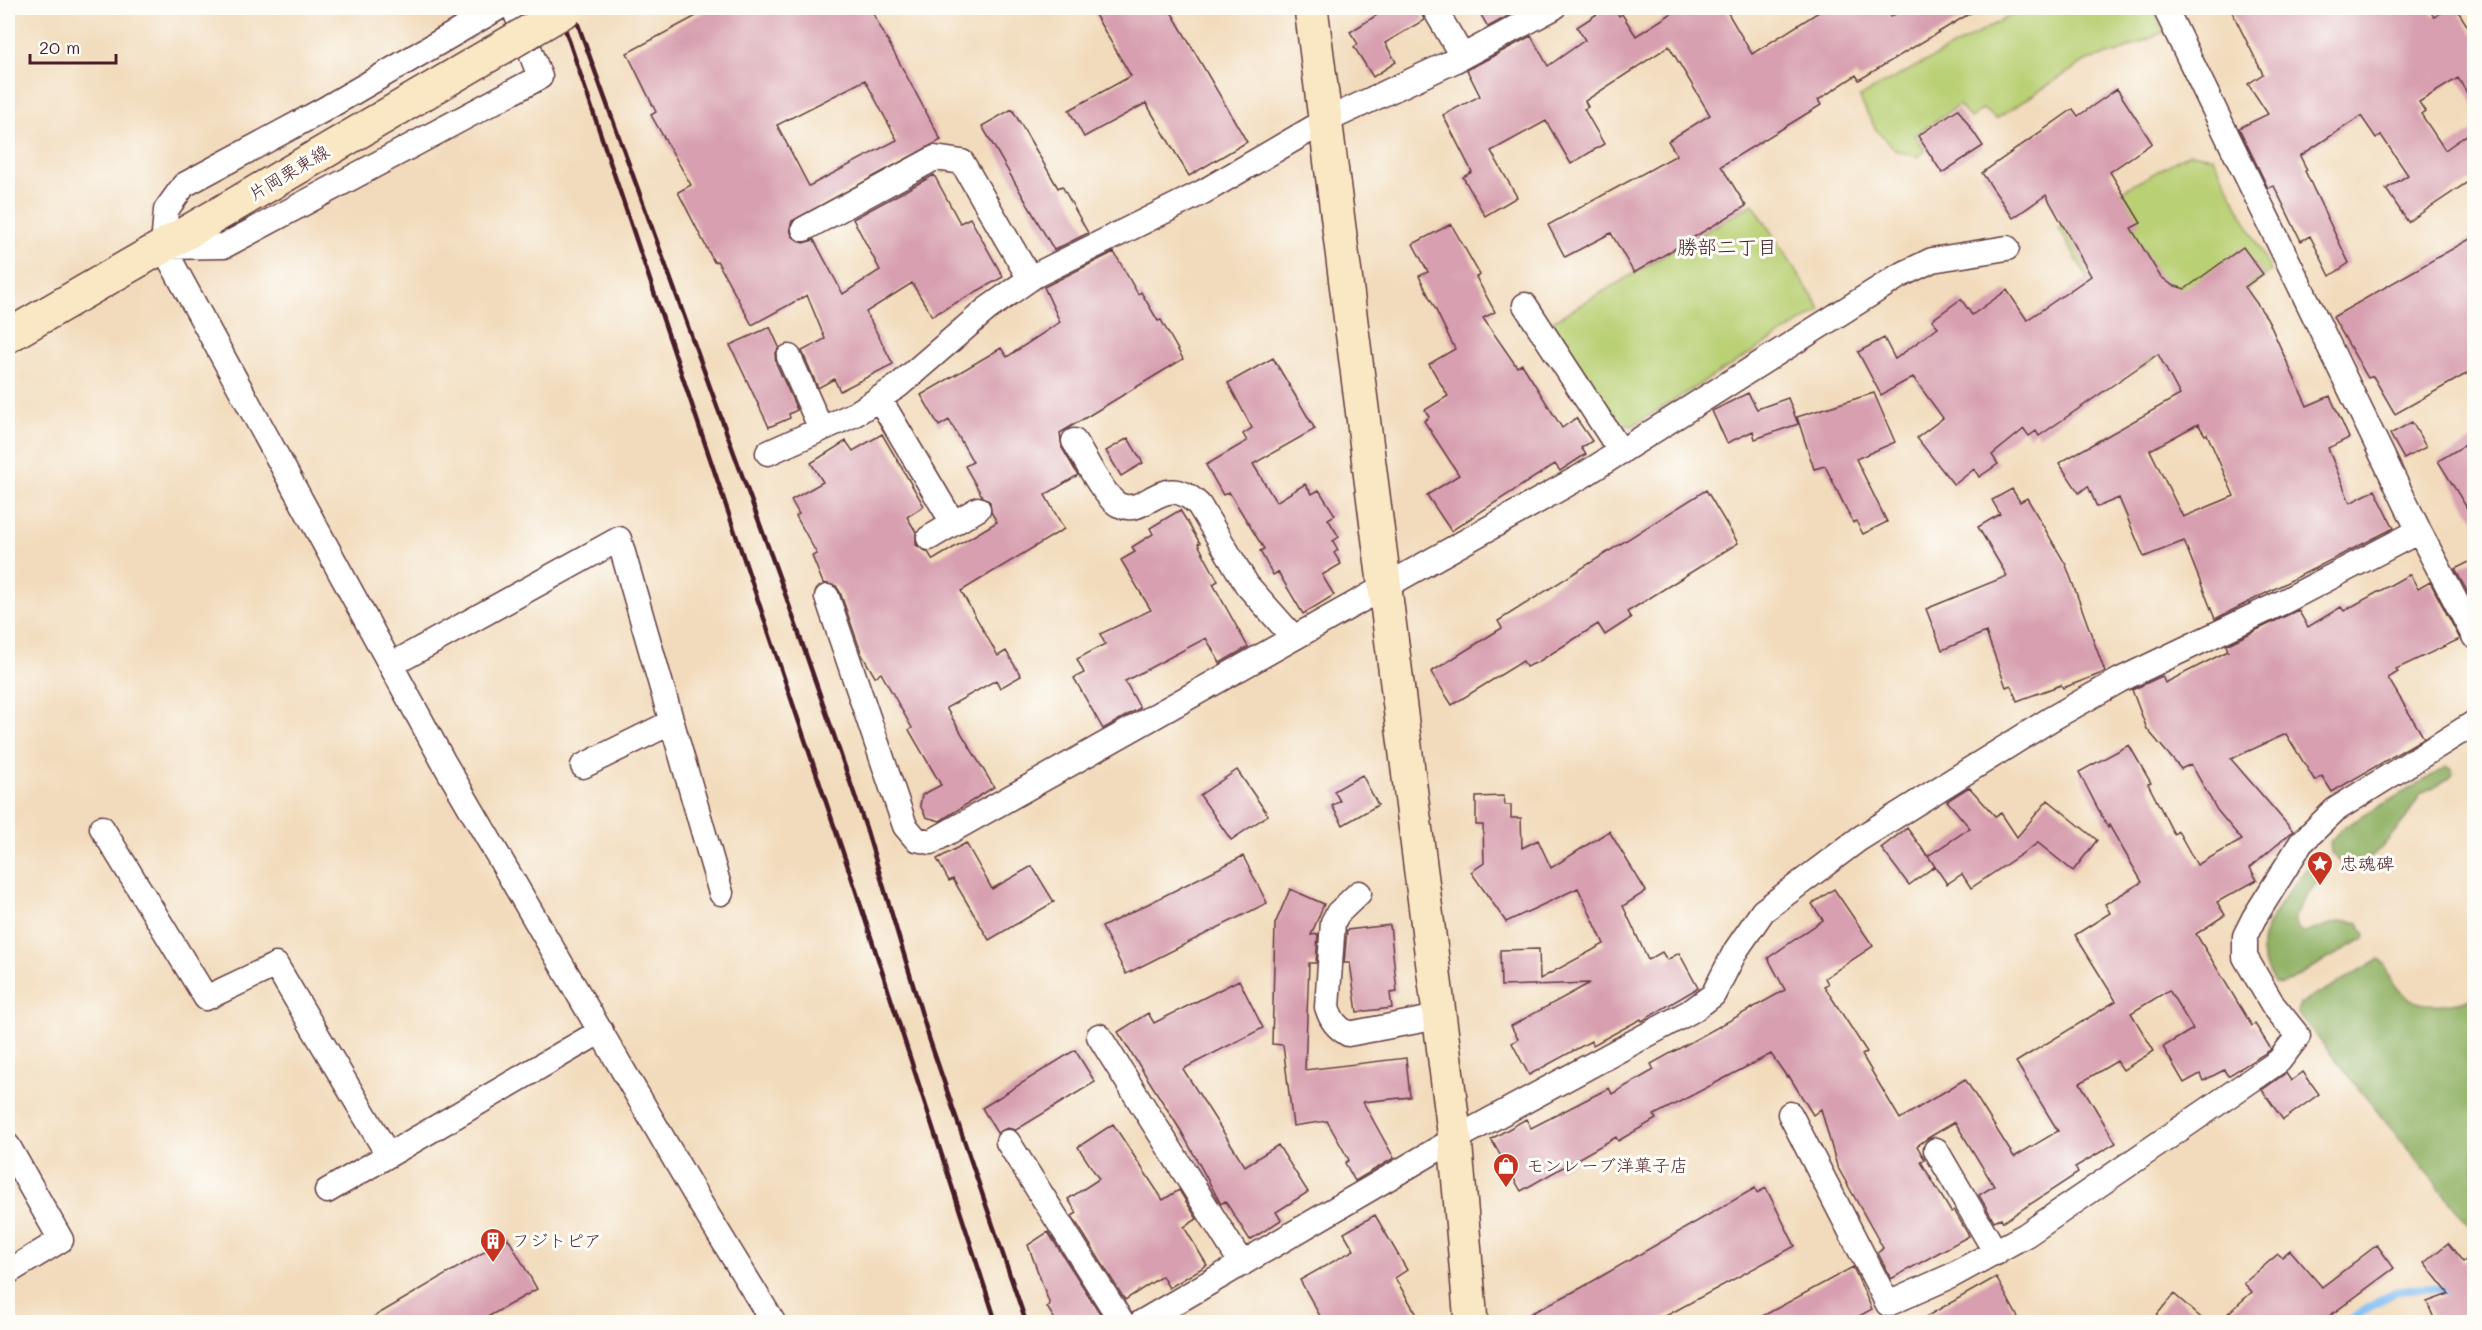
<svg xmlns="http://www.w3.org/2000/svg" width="2482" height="1330" font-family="Mali,'Klee One',sans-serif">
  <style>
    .green { fill: #b9d074; stroke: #827850; stroke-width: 1.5 }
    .forest { fill: #92b266; stroke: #6e6848; stroke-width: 1.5 }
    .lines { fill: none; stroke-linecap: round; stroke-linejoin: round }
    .stream { stroke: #7fbbf2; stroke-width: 8 }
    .building { fill: #d79faf; fill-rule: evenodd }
    .street-casing { stroke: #633b41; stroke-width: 27 }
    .secondary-casing { stroke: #633b41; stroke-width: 36 }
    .street { stroke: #fff; stroke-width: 24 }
    .secondary { stroke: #fae7c3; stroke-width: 33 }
    .rail { stroke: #4a1f2b; stroke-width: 4.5 }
    .secondary-bridge-casing { stroke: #633b41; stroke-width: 36; stroke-linecap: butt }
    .secondary-bridge { stroke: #fae7c3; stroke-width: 33 }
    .labels { text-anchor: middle; stroke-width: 6; stroke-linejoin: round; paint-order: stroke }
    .street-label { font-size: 18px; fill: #4a1f2b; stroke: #fdfcf7 }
    .poi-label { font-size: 18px; fill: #4a1f2b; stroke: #fdfcf7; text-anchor: start }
    .neighbourhood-label { font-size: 20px; fill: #4a1f2b; stroke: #fdfcf7 }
  </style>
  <rect width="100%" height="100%" fill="#fdfcf7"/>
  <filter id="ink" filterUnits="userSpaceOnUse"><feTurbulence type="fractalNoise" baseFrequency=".0167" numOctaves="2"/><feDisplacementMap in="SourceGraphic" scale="12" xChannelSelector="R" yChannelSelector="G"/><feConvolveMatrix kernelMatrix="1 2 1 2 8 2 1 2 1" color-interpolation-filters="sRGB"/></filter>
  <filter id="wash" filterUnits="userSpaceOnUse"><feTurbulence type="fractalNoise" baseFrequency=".008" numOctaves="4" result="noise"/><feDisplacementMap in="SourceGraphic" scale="24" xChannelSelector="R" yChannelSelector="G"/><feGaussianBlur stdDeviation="1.35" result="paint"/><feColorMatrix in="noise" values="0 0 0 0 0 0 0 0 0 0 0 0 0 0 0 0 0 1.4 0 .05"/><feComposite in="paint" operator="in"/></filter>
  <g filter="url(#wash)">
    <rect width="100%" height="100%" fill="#f2dbbc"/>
    <path class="green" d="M2025,8H2152L2164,32L2119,52L2087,60L1996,119L1983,109L1970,118L1959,105L1915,135L1925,151L1917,157L1895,150L1875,128L1859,97Z
      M2190,153L2213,157L2271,271L2140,369L2058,227Z
      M1753,204L1821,310L1632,426L1617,423L1551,322Z"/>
    <path class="forest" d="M2446,767L2451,769L2453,774L2450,778L2420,795L2406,818L2382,847L2361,865L2345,866L2331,853L2330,842L2341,829Z
      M2311,864L2320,873C2320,889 2276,919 2304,933C2323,928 2340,917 2359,923L2365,935L2363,939L2282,985L2274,984C2268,971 2260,958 2262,944C2264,923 2296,879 2311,864Z
      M2378,960L2384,963C2400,1010 2432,1010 2474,998V1231L2297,1012L2300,1004Z"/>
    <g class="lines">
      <path class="stream" d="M2349,1322C2389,1293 2403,1281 2454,1292"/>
    </g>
    <g id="blocks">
      <path class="building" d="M711,8H870L941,140L792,221L790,228L792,236L803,243L814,240L843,294L880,270L853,219L934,175L960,223L970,218L1003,277L932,316L912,283L866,312L893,364L840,391L834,379L818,388L802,351L825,339L807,295L752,325L717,261L714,262L678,192L691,185L651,115L656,112L627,53ZM865,80L897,140L809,186L777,125Z
        M1091,8H1169L1247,142L1189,176L1146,103L1084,137L1069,110L1131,76Z
        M1372,8H1420L1424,20L1385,43L1396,62L1373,77L1354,47L1358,44L1350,32L1377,15Z
        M1477,8H1515L1517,11L1488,27Z
        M1606,8H1614L1619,16L1622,14L1636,36L1680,8H1725L1752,54L1825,8H1885L1890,17L1906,8H1979L1859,80L1856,75L1818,100L1821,105L1721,166L1746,206L1634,273L1611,233L1565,257L1548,225L1677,155L1668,141L1710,115L1669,46L1585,101L1588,107L1584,109L1604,144L1571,164L1546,121L1491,151L1517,197L1485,216L1463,177L1472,172L1443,115L1480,96L1467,70L1531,36L1548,66L1585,40L1577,27Z
        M2230,8H2428L2434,17L2450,8H2456L2475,38V106L2458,78L2419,102L2425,111L2421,114L2445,150L2475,129V177L2408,222L2386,189L2408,175L2381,135L2376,138L2361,116L2300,156L2307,170L2305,171L2349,263L2330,276L2310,236L2301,241L2274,186L2268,188L2239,128L2268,114L2248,84L2263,74Z
        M2117,89L2152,143L2110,172L2141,223L2131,228L2160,276L2172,285L2185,289L2243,247L2263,274L2245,287L2267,318L2307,406L2330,396L2349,438L2328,448L2350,503L2375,490L2394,528L2215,619L2184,541L2144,557L2119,498L2097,507L2088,486L2079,493L2059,463L2180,395L2158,354L2039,436L2036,431L2029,436L2024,429L1992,455L1998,464L1979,477L1974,469L1954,485L1917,438L1943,418L1913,377L1881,395L1858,352L1884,338L1895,359L1938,327L1932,320L1961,299L1972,315L2007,290L2027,320L2091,276L2046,195L2013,218L1982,173L2073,109L2078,116ZM2198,424L2205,435L2207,434L2234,496L2183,517L2150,450Z
        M1012,109L1058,188L1062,186L1088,233L1054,250L982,126Z
        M1958,109L1983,146L1942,173L1918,136Z
        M1451,224L1480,275L1476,277L1495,312L1483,318L1517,367L1522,364L1562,428L1576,418L1592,441L1581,448L1586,454L1560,471L1555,464L1451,531L1427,495L1459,475L1424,421L1429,417L1425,410L1448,396L1429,364L1455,349L1419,276L1428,272L1413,244Z
        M2475,236V369L2395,414L2373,376L2368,378L2333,317Z
        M1114,252L1138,294L1141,292L1158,321L1161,320L1183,359L1060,433L1062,448L1078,475L1045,495L1064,529L961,591L998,656L1006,651L1021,676L1000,688L996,680L946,708L994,787L940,821L926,817L920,805L922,795L941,785L909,730L912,728L881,673L875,677L862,655L840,592L836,586L823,583L812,556L817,554L796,516L799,514L791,500L823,482L811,463L846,441L853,451L882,434L924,506L907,517L916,532V545L928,552L933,560L997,522L991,512L990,502L982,496L965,466L973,462L949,420L939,426L921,395L1001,348L1007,357L1060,322L1044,287Z
        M770,327L779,347L775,355L776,363L797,410L789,414L790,418L769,427L730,345Z
        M1273,358L1315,429L1253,464L1276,502L1305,484L1312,494L1319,490L1335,515L1328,519L1339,537L1333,541L1338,550L1334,553L1341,564L1322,575L1334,595L1303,614L1278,572L1273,575L1260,551L1264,549L1229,492L1223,495L1206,465L1247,441L1243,434L1252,428L1228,383Z
        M1748,393L1757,409L1788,398L1798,424L1755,439L1753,431L1727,443L1712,411Z
        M1874,393L1895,442L1856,459L1887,522L1863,534L1856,521L1853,523L1825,466L1814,469L1797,417Z
        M2412,422L2426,447L2404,459L2390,434Z
        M1128,438L1143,463L1121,476L1106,451Z
        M2475,439V521L2438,461Z
        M2012,489L2020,502L2027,498L2066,565L2105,672L2063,688L2061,685L2017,701L2011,685L2006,687L1986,632L1942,650L1926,609L2007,576L1978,527L2000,514L1992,500Z
        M1706,490L1738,543L1627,612L1631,618L1605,635L1598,624L1538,662L1526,667L1523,661L1452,705L1431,672L1502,628L1498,621Z
        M1180,510L1200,543L1198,544L1218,581L1213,584L1248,647L1220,663L1206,638L1125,681L1140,708L1103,729L1074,678L1084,673L1077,659L1105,644L1100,634L1151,610L1121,560L1135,552L1132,547L1153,534L1150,528Z
        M2475,559V606L2455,569Z
        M2410,574L2418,589L2430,582L2460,639L2396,669L2398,672L2388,678L2424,738L2332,792L2322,776L2315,781L2286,734L2231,759L2293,831L2250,868L2257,880L2217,902L2225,915L2196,934L2252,1026L2255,1024L2271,1049L2269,1051L2228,1076L2224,1070L2203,1081L2200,1074L2184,1083L2163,1047L2193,1029L2169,990L2131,1013L2154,1051L2123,1070L2117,1061L2080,1083L2116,1143L2075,1167L2078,1173L2003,1222L2001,1218L1994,1221L1979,1195L1994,1186L1955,1122L1928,1138L1917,1146L1925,1160L1921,1162L1951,1212L1954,1210L1969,1236L1891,1279L1878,1253L1883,1248L1837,1166L1821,1109L1813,1115L1789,1076L1787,1077L1771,1054L1654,1115L1656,1119L1618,1141L1616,1137L1521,1191L1491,1139L1526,1119L1531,1128L1609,1088L1612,1094L1654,1070L1651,1064L1785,990L1768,958L1823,920L1812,904L1834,889L1873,946L1825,978L1828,984L1824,986L1867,1052L1862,1055L1900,1119L1965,1079L2014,1157L2058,1131L2016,1062L2116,1001L2075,935L2110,913L2105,904L2142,882L2109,825L2108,828L2079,772L2129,745L2151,783L2148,784L2174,834L2178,831L2197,865L2242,840L2217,810L2191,764L2181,769L2147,729L2132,690L2162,676L2165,683L2228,651L2226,645L2298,610L2308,627L2341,607L2344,611Z
        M1237,770L1268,815L1231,840L1200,795Z
        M1362,775L1378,805L1343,825L1332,806L1340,801L1334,791Z
        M1969,787L1995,816L2001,813L2017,837L2048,800L2097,840L2073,871L2038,843L1971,888L1962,874L1947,884L1928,856L1970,828L1947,801Z
        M1504,796L1505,805H1511V818H1521L1522,848L1538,840L1551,868L1609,831L1646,891L1623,906L1648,960L1662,952L1667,960L1679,953L1698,988L1642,1021L1641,1019L1593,1045L1591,1041L1529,1075L1512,1043L1518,1039L1511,1026L1590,983L1501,986L1500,950L1539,949L1540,979L1604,944L1578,888L1506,922L1471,872L1484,863L1483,825H1476V797Z
        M1907,828L1935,866L1909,885L1881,848Z
        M966,843L992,889L1032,866L1054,902L989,940L953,879L949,881L937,859Z
        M1243,856L1267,903L1126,974L1102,927Z
        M1290,889L1324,904L1311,935L1318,934L1316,963H1309L1305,1070L1406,1058L1410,1097L1363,1102L1394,1158L1355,1181L1345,1163L1349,1160L1327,1121L1293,1126L1283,1045L1272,1044L1275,924Z
        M1390,925L1397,992L1390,993L1392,1008L1357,1012L1350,963H1344L1347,930Z
        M1239,980L1263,1028L1183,1069L1245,1166L1278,1145L1308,1192L1276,1212L1281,1220L1250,1240L1225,1201L1221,1204L1181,1131L1118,1032L1148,1013L1154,1023Z
        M1075,1050L1095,1082L1016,1130L1007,1128L997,1133L982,1108Z
        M2303,1072L2319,1094L2283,1120L2262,1090L2286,1073L2291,1081Z
        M1113,1124L1163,1200L1179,1190L1197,1219L1184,1227L1207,1265L1169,1288L1162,1276L1125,1300L1072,1216L1077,1213L1068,1199L1099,1179L1078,1147Z
        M1755,1188L1757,1193L1766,1188L1795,1246L1653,1323H1512L1581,1288Z
        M1375,1215L1407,1270L1395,1278L1422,1323H1324L1300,1280L1354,1250L1344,1233Z
        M1048,1232L1101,1315L1090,1323H1057L1047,1307L1050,1305L1028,1245Z
        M508,1238L537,1289L477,1323H363Z
        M2448,1243L2463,1262L2475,1253V1323H2436L2427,1302L2449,1294L2424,1263Z
        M2377,1245L2394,1268L2320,1323H2217L2252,1292L2244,1283L2278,1254L2282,1257L2290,1250L2322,1287Z
        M1853,1267L1872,1309L1847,1323H1750Z
        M1996,1277L2021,1323H1915Z
        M2174,1294L2207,1323H2150Z"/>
    </g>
  </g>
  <g filter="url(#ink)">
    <use href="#blocks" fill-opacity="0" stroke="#633b41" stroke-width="1.5"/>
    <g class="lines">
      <defs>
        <path id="street" d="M498,8L323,110L184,185L166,210L163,247L443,761L702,1206L773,1322
          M1434,8L1462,56
          M2165,8L2419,531L2474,636
          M804,229L935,158L962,162L1030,279
          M164,247L224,246L540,77L514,8
          M1525,305L1621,452
          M789,357L821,429
          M879,398L953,523
          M1074,441C1084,456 1104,498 1119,505C1147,518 1162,469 1199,505L1247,585L1294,638
          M768,453L855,414L898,386L987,309L1034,276L1203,192L1325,121L1454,61L1553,8
          M929,538L978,509
          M827,597L905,826L916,839L931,842L1582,476L1899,276L1932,260L2007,248
          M391,665L619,539L721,893
          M583,766L672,722
          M102,828L206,998L276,965L387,1153
          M1359,893L1338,913L1333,922L1327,1007C1331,1020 1336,1027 1348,1034L1439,1017
          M1099,1036L1242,1264
          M1790,1114L1888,1304L1951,1276L2026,1235L2279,1061L2298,1036L2273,1005L2245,957V936L2254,918L2301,843L2335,810L2474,723
          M1008,1142L1122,1322
          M8,1146L61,1240L8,1272
          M1936,1150L1996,1253
          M327,1191L601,1031
          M1142,1322L1455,1139L1693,1010L1713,995L1736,950L1763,911L1859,839L2051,719L2120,680L2283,602L2419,531"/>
        <path id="secondary" d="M1311,8L1455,1139L1471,1322
          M8,336L229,208"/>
      </defs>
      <use href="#street" class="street-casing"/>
      <use href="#secondary" class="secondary-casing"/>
      <use href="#street" class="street"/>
      <use href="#secondary" class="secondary"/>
      <path class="rail" d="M558,8L854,885L996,1322
        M572,8L782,585L866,828L929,1038L1026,1322"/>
      <defs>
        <path id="secondary-bridge" d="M229,208L569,8"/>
      </defs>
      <use href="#secondary-bridge" class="secondary-bridge-casing"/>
      <use href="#secondary-bridge" class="secondary-bridge"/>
    </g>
  </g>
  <defs>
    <symbol id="sight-pin" viewBox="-11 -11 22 30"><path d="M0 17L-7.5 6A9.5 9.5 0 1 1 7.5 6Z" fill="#c8321e" stroke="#fdfcf7"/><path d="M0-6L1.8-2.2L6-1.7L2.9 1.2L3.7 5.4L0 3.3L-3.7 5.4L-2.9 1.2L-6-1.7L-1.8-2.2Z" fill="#fff"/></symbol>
    <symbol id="shop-pin" viewBox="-11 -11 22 30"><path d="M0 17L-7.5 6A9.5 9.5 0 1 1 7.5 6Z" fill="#c8321e" stroke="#fdfcf7"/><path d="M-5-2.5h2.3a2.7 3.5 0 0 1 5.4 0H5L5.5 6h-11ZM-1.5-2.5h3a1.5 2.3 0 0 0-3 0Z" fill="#fff"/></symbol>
    <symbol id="building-pin" viewBox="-11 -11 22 30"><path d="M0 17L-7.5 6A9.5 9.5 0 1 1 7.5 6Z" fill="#c8321e" stroke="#fdfcf7"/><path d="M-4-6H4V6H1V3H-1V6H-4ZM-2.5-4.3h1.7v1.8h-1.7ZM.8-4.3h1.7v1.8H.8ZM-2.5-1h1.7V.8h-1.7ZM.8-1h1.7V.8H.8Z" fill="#fff"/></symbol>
  </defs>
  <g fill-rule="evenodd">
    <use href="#sight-pin" x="2305" y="849" width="30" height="40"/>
    <use href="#shop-pin" x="1491" y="1151" width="30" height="40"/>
    <use href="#building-pin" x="478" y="1226" width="30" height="40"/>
  </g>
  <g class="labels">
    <g class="street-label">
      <text transform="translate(289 173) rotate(-31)" y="6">片岡栗東線</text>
    </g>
    <g class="poi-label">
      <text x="2340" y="870">忠魂碑</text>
      <text x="1526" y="1172">モンレーブ洋菓子店</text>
      <text x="512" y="1247">フジトピア</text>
    </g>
    <g class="neighbourhood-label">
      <text x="1727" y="254">勝部二丁目</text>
    </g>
  </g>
  <rect width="2482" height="1330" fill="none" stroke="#fdfcf7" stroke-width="30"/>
  <path d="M30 54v9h86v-9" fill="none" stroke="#4a1f2b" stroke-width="3"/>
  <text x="39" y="54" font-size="18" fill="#4a1f2b" stroke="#fdfcf7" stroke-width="4.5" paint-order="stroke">20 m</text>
</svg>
